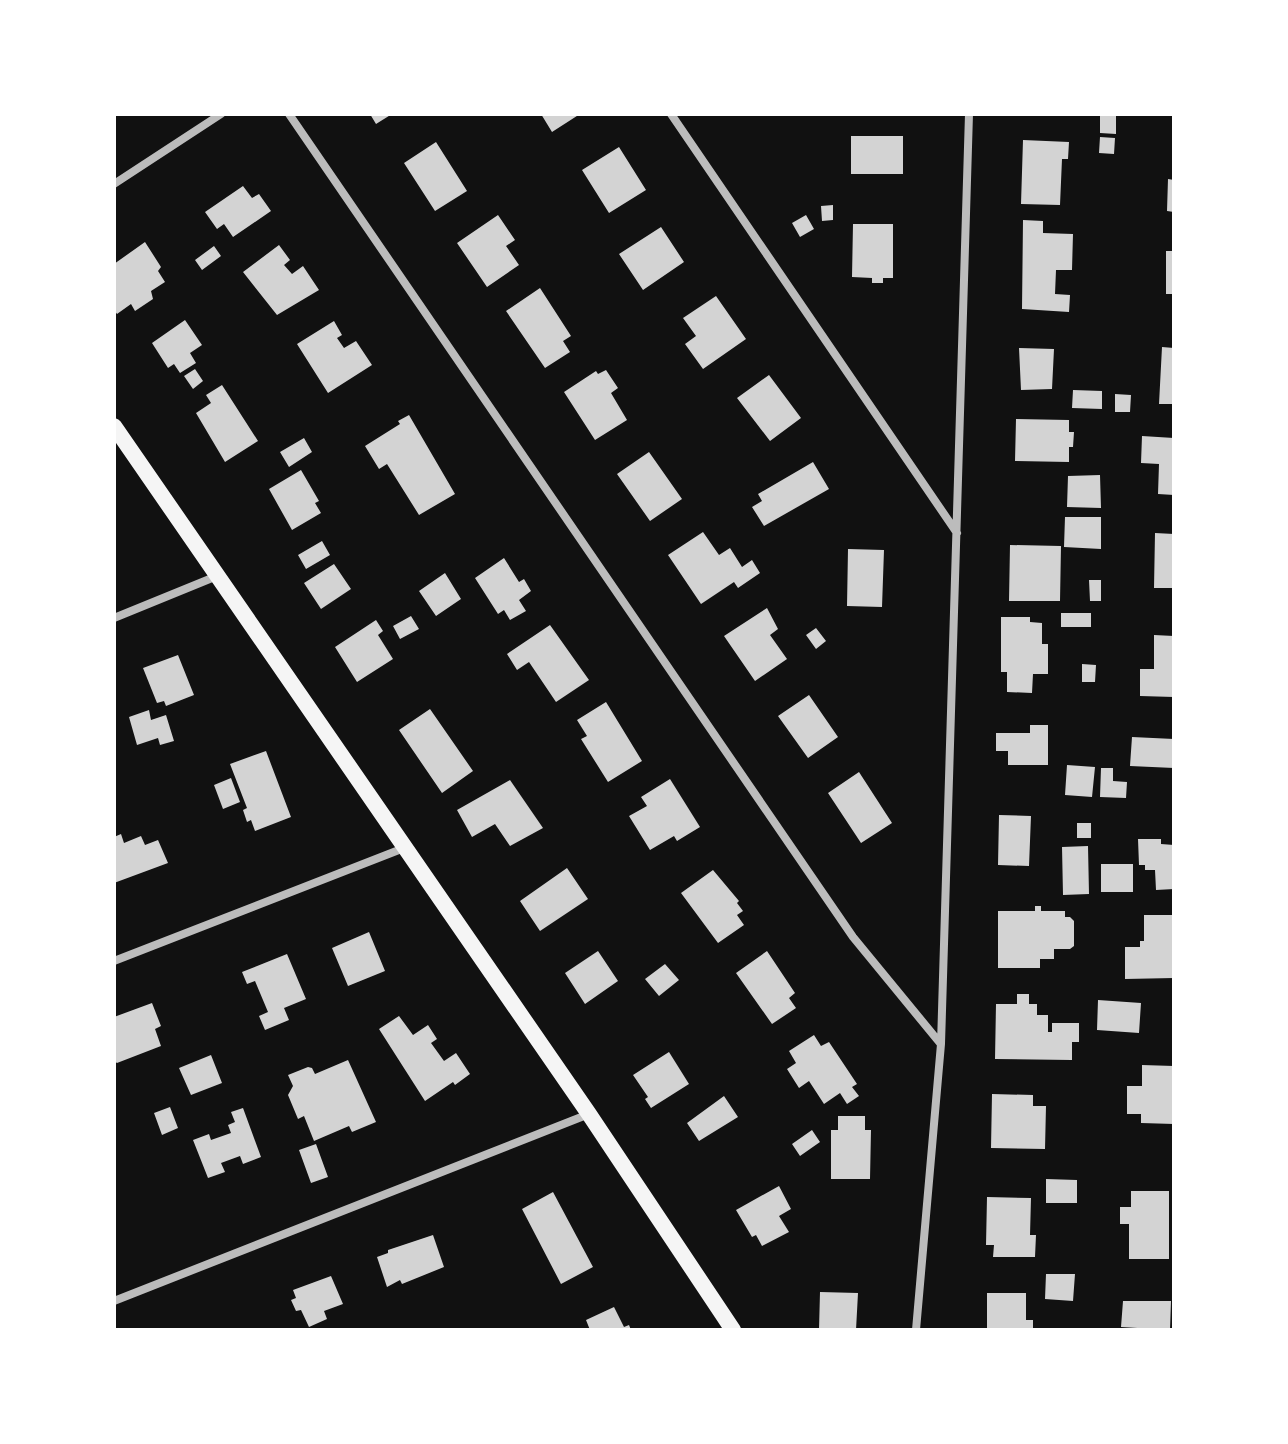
<svg xmlns="http://www.w3.org/2000/svg" width="1288" height="1444" font-family="Arial,sans-serif">
  <style>
    .building { fill: #d3d3d3 }
    .lines { fill: none; stroke-linecap: round; stroke-linejoin: round }
    .minor { stroke: #bcbcbc; stroke-width: 8 }
    .secondary { stroke: #f5f5f5; stroke-width: 16 }
  </style>
  <rect width="100%" height="100%" fill="#111"/>
  <path class="building" d="M370,114H392L376,124Z
    M541,114H580L552,132Z
    M1100,116H1116V134L1100,133Z
    M851,136H903V174H851Z
    M1100,137L1115,138L1114,154L1099,153Z
    M1023,140L1069,142L1068,159H1062L1060,205L1021,204Z
    M436,142L467,191L435,211L404,163Z
    M619,147L646,190L609,213L582,170Z
    M1168,179L1174,180V212L1167,211Z
    M243,186L252,198L259,194L271,211L233,237L224,224L217,229L205,212Z
    M833,205V220L822,221L821,206Z
    M498,215L515,240L506,246L519,265L487,287L457,243Z
    M806,215L814,229L800,237L792,223Z
    M1023,220L1043,221V233L1073,234L1072,270H1056L1055,294L1070,295L1069,312L1022,309Z
    M853,224H893V278H883V283H872V278L852,277Z
    M661,227L684,262L643,290L619,254Z
    M145,242L161,267L158,271L165,282L151,291L153,299L135,311L131,304L117,314L114,310V264Z
    M279,245L290,260L284,265L292,274L303,266L319,290L277,315L243,272Z
    M214,246L221,256L202,270L195,260Z
    M1166,251H1174V294H1166Z
    M540,288L571,336L563,341L570,352L545,368L506,311Z
    M716,296L746,339L703,369L685,344L696,336L683,318Z
    M185,320L202,345L190,353L196,363L180,373L174,364L168,368L152,343Z
    M334,321L342,335L337,338L344,348L356,341L372,365L328,393L297,344Z
    M1162,347L1174,348V404H1159Z
    M1019,348L1054,349L1052,389L1021,390Z
    M195,369L203,381L193,389L184,376Z
    M606,370L618,388L611,393L627,420L595,440L564,392L596,371L598,374Z
    M769,375L801,418L770,441L737,398Z
    M222,385L258,441L225,462L196,413L211,403L206,395Z
    M1073,390L1102,391V409L1072,408Z
    M1115,394L1131,395L1130,412H1115Z
    M409,415L455,494L419,515L387,464L379,469L365,446L400,424L398,421Z
    M1016,419L1069,420V432H1074L1073,447H1069V462L1015,461Z
    M1142,436L1174,438V495L1158,494L1159,464L1141,463Z
    M304,438L312,452L289,467L280,452Z
    M649,452L682,499L650,521L617,474Z
    M813,462L829,489L764,526L752,507L762,501L758,494Z
    M301,470L319,501L315,503L321,513L292,530L269,489Z
    M1100,475L1101,508L1067,507L1068,476Z
    M1065,517H1101V549L1064,547Z
    M703,532L719,555L730,548L742,567L752,560L760,573L738,588L734,582L701,604L668,555Z
    M1155,533L1174,534V588H1154Z
    M322,541L330,555L306,569L298,555Z
    M1010,545L1061,546L1060,601H1009Z
    M848,549L884,550L882,607L847,606Z
    M504,558L519,582L524,579L531,591L519,600L526,611L510,620L504,610L498,614L475,578Z
    M334,564L351,589L321,609L304,583Z
    M445,573L461,599L436,616L419,591Z
    M1089,580H1101V601H1090Z
    M767,608L778,629L770,635L787,659L755,681L724,636Z
    M1061,613H1091V627H1061Z
    M411,616L419,629L400,639L393,626Z
    M1001,617H1030V622L1042,623V644H1048V674H1033L1032,693L1007,692V672H1001Z
    M376,620L383,631L378,635L393,659L357,682L335,647Z
    M550,625L589,680L556,702L529,662L517,670L507,654Z
    M816,628L826,641L816,649L806,635Z
    M1154,635L1174,636V697L1140,696V669H1154Z
    M178,655L194,695L166,706L164,701L157,703L143,668Z
    M1082,664L1096,665L1095,682H1082Z
    M809,695L838,737L808,758L778,716Z
    M606,702L642,761L608,782L581,739L587,736L577,720Z
    M430,709L473,771L442,793L399,730Z
    M149,710L151,720L166,715L174,741L160,745L158,738L137,745L129,717Z
    M1030,725H1048V765H1008V751H996V733H1030Z
    M1132,737L1174,739V768L1130,766Z
    M266,751L291,817L255,831L251,820L247,822L243,810L247,808L230,764Z
    M1067,765L1095,767L1092,797L1065,795Z
    M1101,768H1113V781L1127,782L1126,798L1100,797Z
    M859,772L892,823L861,843L828,793Z
    M231,778L240,802L223,809L214,785Z
    M670,779L700,827L677,841L674,836L650,850L629,816L647,806L641,797Z
    M510,780L543,828L510,846L495,824L472,837L457,810Z
    M999,815L1031,816L1029,866L998,865Z
    M1077,823H1091V838H1077Z
    M121,834L124,843L141,836L145,845L158,840L168,863L114,883V837Z
    M1138,839H1161V844L1174,845V889L1156,890L1155,870H1145V865H1139Z
    M1088,846L1089,894L1063,895L1062,847Z
    M1101,864H1133V892H1101Z
    M567,868L588,899L540,931L520,901Z
    M713,870L739,901L737,903L743,911L737,915L744,925L718,943L681,893Z
    M1035,906H1041V911H1065V917H1070L1074,921V946L1070,949H1054V959H1040V968H998V911H1035Z
    M1144,915H1174V978L1125,979V947H1140V941H1144Z
    M369,932L385,971L348,986L332,948Z
    M598,951L618,981L585,1004L565,973Z
    M767,951L795,993L789,998L796,1008L772,1024L736,973Z
    M287,954L306,999L284,1008L289,1020L265,1030L259,1016L268,1012L255,981L247,984L242,972Z
    M665,964L679,980L659,996L645,979Z
    M1017,994H1029V1004H1037V1015H1048V1032H1052V1023H1079V1042H1072V1060L995,1059L996,1004H1017Z
    M1098,1000L1141,1003L1139,1033L1097,1030Z
    M152,1003L161,1026L155,1029L161,1046L117,1063L114,1061V1017Z
    M399,1016L413,1035L428,1025L437,1039L431,1043L444,1061L456,1053L470,1074L455,1085L453,1082L425,1101L379,1029Z
    M814,1035L821,1046L829,1042L857,1084L852,1087L859,1096L847,1104L840,1093L824,1104L809,1081L799,1088L787,1069L796,1063L789,1051Z
    M669,1052L689,1084L651,1108L645,1099L648,1097L633,1075Z
    M211,1055L222,1083L191,1095L179,1068Z
    M348,1060L376,1122L352,1132L349,1126L314,1141L304,1116L298,1119L288,1095L293,1086L288,1075L308,1067L312,1068L315,1074Z
    M1142,1065L1174,1066V1124L1141,1123V1114H1127V1086H1142Z
    M992,1094L1033,1095V1106H1046L1045,1149L991,1148Z
    M724,1096L738,1117L699,1141L687,1123Z
    M170,1107L178,1128L162,1135L154,1113Z
    M243,1108L261,1157L243,1164L240,1156L221,1163L225,1172L208,1178L193,1140L209,1134L211,1140L231,1133L228,1125L235,1122L231,1112Z
    M838,1116H865V1130H871L870,1179H831V1130H838Z
    M812,1130L820,1142L800,1156L792,1144Z
    M316,1144L328,1177L311,1183L299,1150Z
    M1046,1179L1077,1180V1203H1046Z
    M779,1186L791,1209L779,1216L789,1232L762,1246L756,1235L752,1237L736,1210Z
    M1131,1191H1169V1259H1129V1224H1120V1207H1131Z
    M553,1192L593,1267L561,1284L522,1209Z
    M987,1197L1031,1198L1030,1235H1036L1035,1257H993L994,1245H986Z
    M433,1235L444,1267L402,1284L400,1280L387,1287L377,1257L388,1253V1250Z
    M1046,1274H1075L1073,1301L1045,1299Z
    M331,1276L343,1304L324,1311L327,1319L309,1327L301,1310L296,1311L291,1300L296,1298L293,1290Z
    M820,1292L858,1293L856,1330H819Z
    M987,1293H1026V1320H1033V1330H987Z
    M1123,1301H1171L1170,1330L1121,1327Z
    M614,1307L624,1327L629,1325L631,1330H590L586,1320Z"/>
  <g class="lines">
    <path class="minor" d="M289,114L853,937L940,1043
      M671,114L957,533
      M114,184L221,114
      M114,618L217,576
      M114,961L404,848
      M114,1301L589,1114
      M916,1330L941,1044L969,114"/>
    <path class="secondary" d="M114,426L589,1114L733,1330"/>
  </g>
  <rect width="1288" height="1444" fill="none" stroke="#ffffff" stroke-width="232"/>
</svg>
